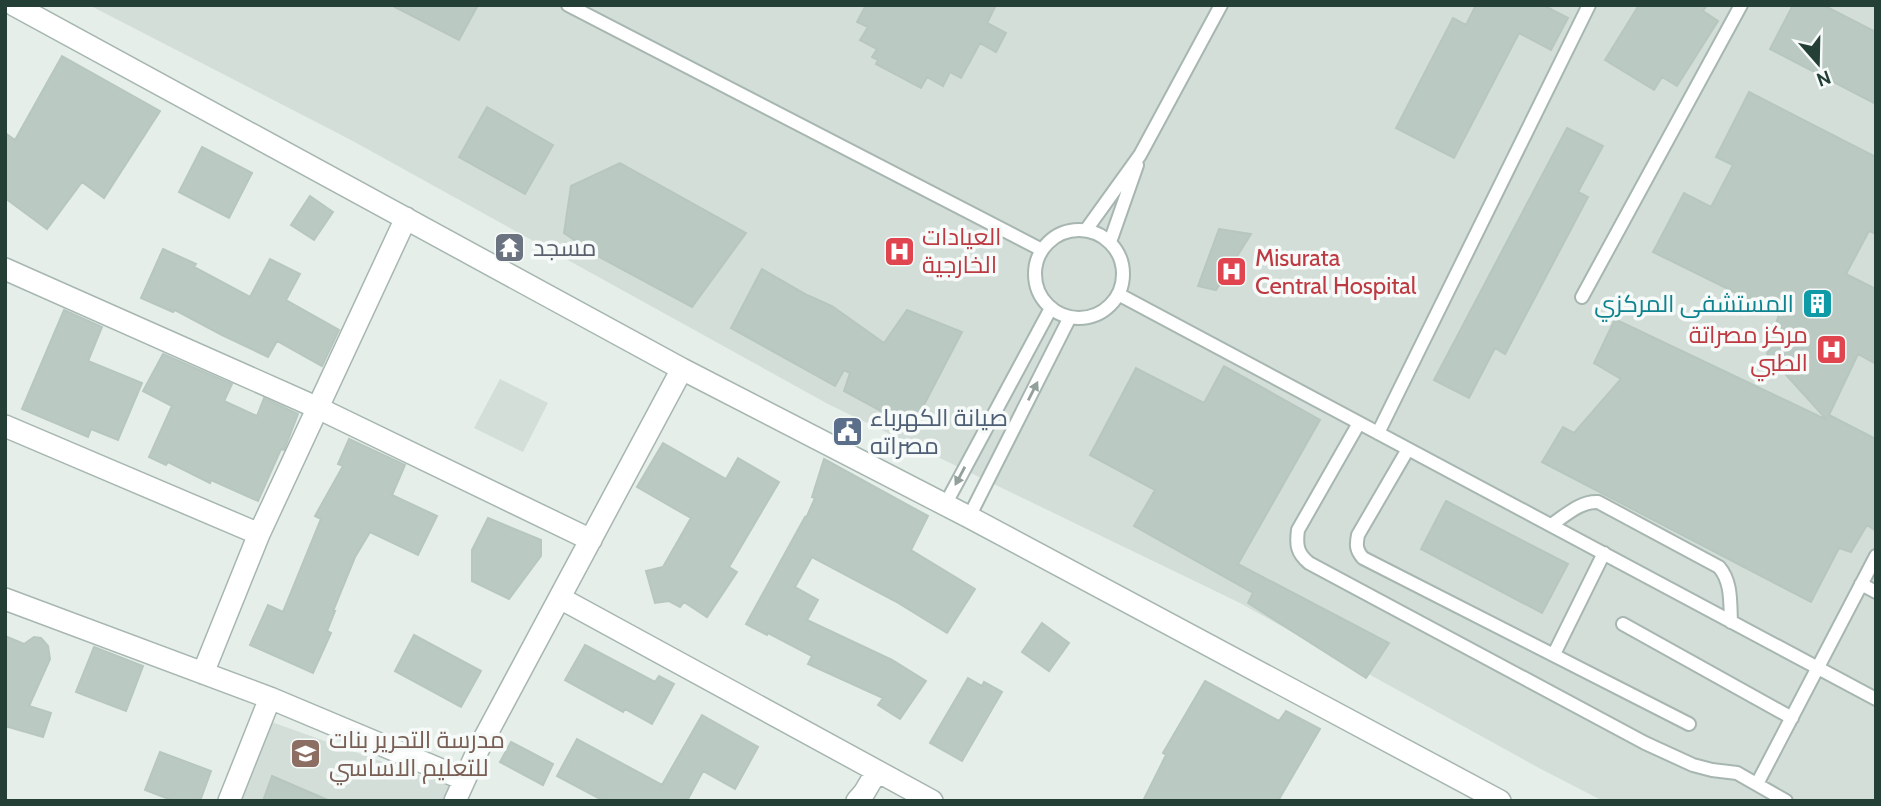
<svg xmlns="http://www.w3.org/2000/svg" width="1881" height="806" font-family="Cabin,Cairo,sans-serif">
  <style>
    .built { fill: #d3ded8 }
    .building { fill: #bac9c2; stroke: #b7c7c0; stroke-width: 2 }
    .lines { fill: none; stroke-linecap: round; stroke-linejoin: round }
    .service-casing { stroke: #a7b6b0; stroke-width: 16 }
    .minor-casing { stroke: #a7b6b0; stroke-width: 24 }
    .service { stroke: #fff; stroke-width: 12 }
    .minor { stroke: #fff; stroke-width: 21 }
    .oneway { fill: #92a09a }
    .labels { text-anchor: middle; stroke-width: 7; stroke-linejoin: round; paint-order: stroke }
    .health-label { font-size: 24px; fill: #be3a42; stroke: #f6faf8; text-anchor: start }
    .worship-label { font-size: 24px; fill: #5b616d; stroke: #f6faf8; text-anchor: start }
    .culture-label { font-size: 24px; fill: #0d838f; stroke: #f6faf8; text-anchor: end }
    .service-label { font-size: 24px; fill: #4e5e75; stroke: #f6faf8; text-anchor: start }
    .education-label { font-size: 24px; fill: #785e54; stroke: #f6faf8; text-anchor: start }
  </style>
  <rect width="100%" height="100%" fill="#e5eee9"/>
  <path class="built" d="M89,5H1876V801H1603L1539,768L1238,602L828,404L351,140Z
    M500,379L548,403L523,452L474,428Z
    M266,720L453,787L448,801H234Z"/>
  <path class="building" d="M391,5H478L459,40Z
    M866,5H996L987,23L1006,33L996,52L980,43L961,78L950,72L943,86L927,77L921,88L876,64L878,60L872,57L877,49L860,40L868,27L857,22Z
    M1476,5H1543L1568,18L1551,50L1519,33L1454,158L1396,128L1453,18L1466,25Z
    M1639,5H1707L1703,11L1718,21L1677,86L1662,77L1654,90L1605,60Z
    M1793,5H1823L1876,32V104L1770,49Z
    M62,56L160,111L104,198L82,182L47,229L5,198V133L15,140Z
    M1749,92L1876,157V234L1869,231L1846,274L1876,289V364L1858,354L1829,415L1876,439V531L1867,525L1851,552L1839,548L1811,602L1542,462L1563,427L1574,433L1621,379L1594,363L1615,319L1827,420L1767,354L1779,314L1653,252L1684,193L1711,207L1733,165L1716,157Z
    M487,107L553,145L525,194L459,157Z
    M1567,128L1603,146L1578,192L1588,197L1505,354L1495,348L1469,398L1434,380Z
    M202,147L252,173L229,218L179,192Z
    M620,163L746,233L692,307L601,258L564,233L571,186Z
    M310,196L333,212L314,240L291,225Z
    M1219,229L1251,234L1216,290L1198,286Z
    M163,249L196,264L194,267L250,297L270,259L300,274L286,300L339,330L322,366L277,341L268,357L222,335L175,310L173,312L141,298Z
    M762,269L807,295L832,306L884,343L907,310L962,332L912,428L844,391L850,373L844,370L835,386L731,328Z
    M64,310L102,327L88,361L142,383L118,440L91,429L88,437L22,409Z
    M163,354L232,384L224,401L257,416L264,398L298,414L286,445L284,450L281,449L258,501L211,480L210,483L168,462L166,465L149,457L172,406L143,391Z
    M1224,366L1320,420L1238,564L1389,643L1366,678L1248,603L1253,593L1134,526L1155,490L1090,455L1136,368L1204,403Z
    M349,439L405,465L392,495L437,516L418,555L370,532L355,557L333,611H335L327,631L331,633L313,673L250,645L268,605L283,612L321,519L315,516L343,466L338,464Z
    M663,443L726,479L738,458L779,482L729,567L737,572L707,617L684,602L680,607L669,601L655,603L646,571L663,567L691,518L637,487Z
    M824,459L928,516L911,550L975,589L947,633L895,601L812,557L795,587L818,600L807,620L892,660L926,681L900,719L878,705L883,698L808,664L812,656L768,633L767,635L746,624L805,517L807,516L815,498L812,497Z
    M1446,501L1568,564L1542,613L1421,549Z
    M488,518L541,540V556L509,599L472,581V550Z
    M1042,623L1069,643L1049,671L1022,652Z
    M414,635L481,671L461,707L395,671Z
    M5,636L24,644L34,637L41,638L48,646L50,659L29,706L51,713L43,737L5,726Z
    M585,645L655,682L659,676L674,684L652,724L625,709L623,712L565,680Z
    M94,647L143,666L126,711L76,692Z
    M968,678L982,686L984,682L1002,692L962,761L930,743Z
    M1205,681L1279,721L1286,711L1320,729L1278,801H1143L1166,755L1163,753Z
    M702,715L758,747L735,789L703,771L688,799L691,801H604L557,776L577,739L662,785Z
    M511,742L553,764L543,785L500,762Z
    M160,752L211,771L200,801H174L145,790Z
    M272,776L330,801H263Z"/>
  <g class="lines">
    <defs>
      <path id="service" d="M568,5L1042,250
        M1035 274a44 44 0 1 1 88 0a44 44 0 1 1-88 0Z
        M1086,230L1140,155L1221,5
        M1110,242L1137,165
        M1118,294L1876,699
        M1582,297L1741,5
        M1359,423L1298,530C1296,545 1297,553 1309,563L1645,743L1693,765L1712,770L1737,773L1786,801
        M1378,433L1589,5
        M1408,449L1358,535C1356,545 1356,550 1363,558L1689,724
        M945,505L1051,308
        M969,517L1070,317
        M1551,525C1565,516 1580,501 1598,502L1719,567C1732,582 1730,603 1731,622
        M1861,584L1876,592
        M1623,624L1792,718
        M1554,654L1604,553
        M1757,784L1876,556"/>
      <path id="minor" d="M14,5L682,369L969,517L1500,801
        M5,269L318,408L591,540
        M5,426L259,534
        M560,598L932,801
        M5,599L270,698L463,779
        M203,673L259,534L406,218
        M229,801L270,698
        M455,801L478,750L682,369
        M857,801L864,793L877,771"/>
    </defs>
    <use href="#service" class="service-casing"/>
    <use href="#minor" class="minor-casing"/>
    <use href="#service" class="service"/>
    <use href="#minor" class="minor"/>
  </g>
  <defs><path id="oneway-solid" d="M-6-.8H1V-3.2L6.5 0L1 3.2V.8H-6Z" transform="scale(1.75)"/></defs>
  <g class="oneway">
    <use href="#oneway-solid" transform="translate(1033 391) rotate(-63)"/>
    <use href="#oneway-solid" transform="translate(960 476) rotate(118)"/>
  </g>
  <defs>
    <symbol id="temple-square" viewBox="-11 -11 22 22"><rect x="-9" y="-9" width="18" height="18" rx="4" fill="#6b7280" stroke="#f6faf8"/><path d="M0-6L5-2H3V0L6.5 2.5H4V6H1.5V3h-3V6H-4V2.5H-6.5L-3 0V-2H-5Z" fill="#fff"/></symbol>
    <symbol id="hospital-square" viewBox="-11 -11 22 22"><rect x="-9" y="-9" width="18" height="18" rx="4" fill="#e0444e" stroke="#f6faf8"/><path d="M-5-5h3v3.5h4V-5h3V5h-3V1.5h-4V5h-3Z" fill="#fff"/></symbol>
    <symbol id="building-square" viewBox="-11 -11 22 22"><rect x="-9" y="-9" width="18" height="18" rx="4" fill="#0f9aa8" stroke="#f6faf8"/><path d="M-4-6H4V6H1V3H-1V6H-4ZM-2.5-4.3h1.7v1.8h-1.7ZM.8-4.3h1.7v1.8H.8ZM-2.5-1h1.7V.8h-1.7ZM.8-1h1.7V.8H.8Z" fill="#fff"/></symbol>
    <symbol id="civic-square" viewBox="-11 -11 22 22"><rect x="-9" y="-9" width="18" height="18" rx="4" fill="#5c6f8a" stroke="#f6faf8"/><path d="M-.6-6.5H3V-4.5H.6V-3L4-1V1h2V6H-6V1h2V-1L-.6-3ZM-1.2 2.5V6h2.4V2.5Z" fill="#fff"/></symbol>
    <symbol id="school-square" viewBox="-11 -11 22 22"><rect x="-9" y="-9" width="18" height="18" rx="4" fill="#8d6e63" stroke="#f6faf8"/><path d="M0-5L7-2L0 1L-7-2ZM-4 1L0 2.5L4 1V4Q0 6-4 4Z" fill="#fff"/></symbol>
  </defs>
  <g fill-rule="evenodd">
    <use href="#temple-square" x="492" y="230" width="35" height="35"/>
    <use href="#hospital-square" x="882" y="234" width="35" height="35"/>
    <use href="#hospital-square" x="1214" y="254" width="35" height="35"/>
    <use href="#building-square" x="1800" y="286" width="35" height="35"/>
    <use href="#hospital-square" x="1814" y="332" width="35" height="35"/>
    <use href="#civic-square" x="830" y="414" width="35" height="35"/>
    <use href="#school-square" x="288" y="736" width="35" height="35"/>
  </g>
  <g class="labels">
    <g class="health-label">
      <text x="922" y="245">العيادات<tspan x="922" dy="28">الخارجية</tspan></text>
      <text x="1255" y="266">Misurata<tspan x="1255" dy="28">Central Hospital</tspan></text>
      <text x="1808" y="343" text-anchor="end">مركز مصراتة<tspan x="1808" dy="28">الطبي</tspan></text>
    </g>
    <g class="worship-label">
      <text x="533" y="256">مسجد</text>
    </g>
    <g class="culture-label">
      <text x="1794" y="312">المستشفى المركزي</text>
    </g>
    <g class="service-label">
      <text x="870" y="426">صيانة الكهرباء<tspan x="870" dy="28">مصراته</tspan></text>
    </g>
    <g class="education-label">
      <text x="329" y="748">مدرسة التحرير بنات<tspan x="329" dy="28">للتعليم الاساسي</tspan></text>
    </g>
  </g>
  <rect width="1881" height="806" fill="none" stroke="#244036" stroke-width="14"/>
  <g transform="translate(1818 63) rotate(160)" stroke="#f6faf8" stroke-width="5" paint-order="stroke">
  <path d="M0-5L12 26L0 18L-12 26Z" fill="#244036"/>
  <text y="-10" font-size="19" font-weight="bold" text-anchor="middle" fill="#244036">N</text>
  </g>
</svg>
